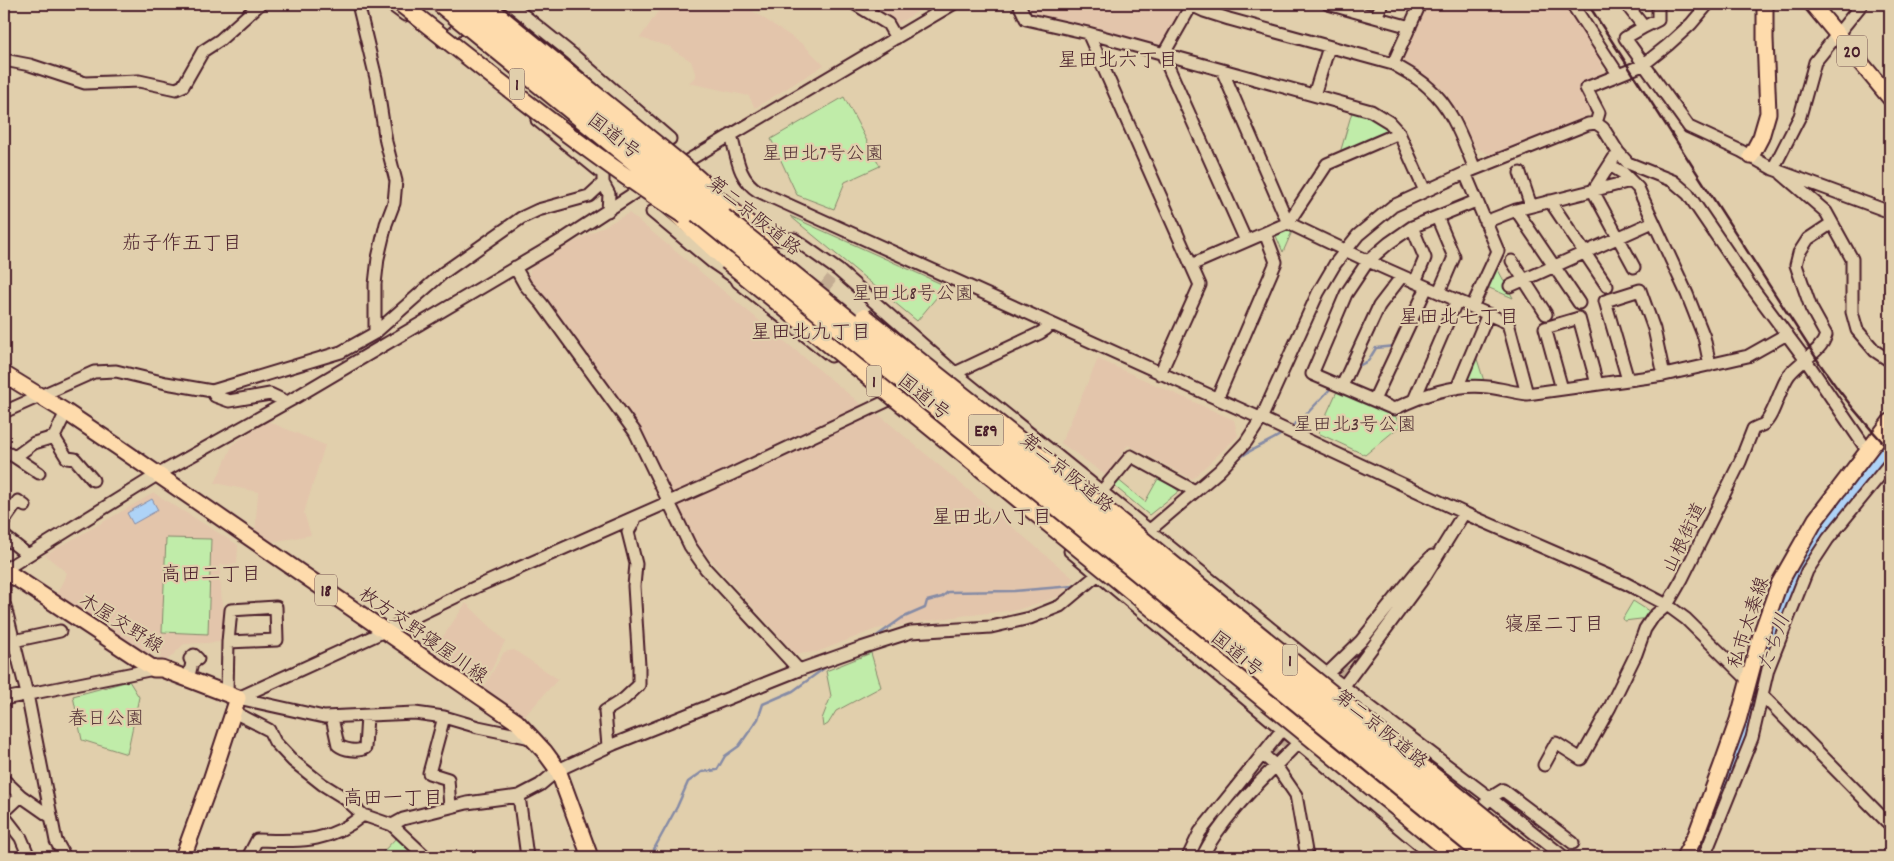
<svg xmlns="http://www.w3.org/2000/svg" width="1894" height="861" font-family="Dekko,'Klee One',sans-serif">
  <style>
    .built { fill: #e3c5ab }
    .green { fill: #c0eca9; stroke: #85866a }
    .water { fill: #aed3f7; stroke: #868ba5 }
    .lines { fill: none; stroke-linecap: round; stroke-linejoin: round }
    .stream { stroke: #868ba5; stroke-width: 2.5 }
    .river { stroke: #aed3f7; stroke-width: 14 }
    .minor-tunnel { stroke: #c3ac92; stroke-width: 11; stroke-dasharray: 11 5.5; stroke-linecap: butt }
    .minor-casing { stroke: #4a1f2b; stroke-width: 15 }
    .major-casing { stroke: #4a1f2b; stroke-width: 19 }
    .highway-casing { stroke: #4a1f2b; stroke-width: 20 }
    .minor { stroke: #e1cfac; stroke-width: 11 }
    .major { stroke: #fedbac; stroke-width: 15 }
    .highway { stroke: #fedbac; stroke-width: 16 }
    .rail { stroke: #4a1f2b; stroke-width: 2.5 }
    .highway-bridge-casing { stroke: #4a1f2b; stroke-width: 20; stroke-linecap: butt }
    .highway-bridge { stroke: #fedbac; stroke-width: 16 }
    .labels { text-anchor: middle; stroke-width: 4.5; stroke-linejoin: round; paint-order: stroke }
    .shield { fill: #e1cfac; stroke: #775452; stroke-width: 1 }
    .shield-label { font-size: 18px; font-weight: bold; fill: #4a1f2b }
    .street-label { font-size: 19px; fill: #4a1f2b; stroke: #e1cfac }
    .park-label { font-size: 19px; fill: #563438; stroke: #e1cfac }
    .neighbourhood-label { font-size: 20px; fill: #4a1f2b; stroke: #e1cfac }
    .water-label { font-size: 20px; font-style: italic; fill: #54313f; stroke: #e1cfac }
  </style>
  <rect width="100%" height="100%" fill="#e1cfac"/>
  <filter id="ink" filterUnits="userSpaceOnUse"><feTurbulence type="fractalNoise" baseFrequency=".02" numOctaves="2"/><feDisplacementMap in="SourceGraphic" scale="10" xChannelSelector="R" yChannelSelector="G"/><feConvolveMatrix kernelMatrix="1 2 1 2 8 2 1 2 1" color-interpolation-filters="sRGB"/></filter>
  <g filter="url(#ink)">
    <path class="built" d="M663,4H742L804,45L824,65L755,108L749,96L689,83L696,76L691,61L671,49V47L640,38Z
      M866,4H930L897,24Z
      M1022,4H1168L1181,11L1182,16L1160,51L1027,17Z
      M1425,4H1565L1599,56L1605,75L1579,87L1590,108L1589,115L1492,156L1474,147L1462,119L1444,91L1423,75L1402,63L1400,56Z
      M629,213L862,405L671,495L641,432L528,280L531,265Z
      M1098,359L1234,420L1238,436L1192,479L1128,445L1106,475L1061,443Z
      M877,413L1074,579L1060,596L1017,610L960,616L876,629L817,652L795,654L694,541L676,504Z
      M267,421L325,445L304,513L311,535L266,543L255,534L258,492L215,483L233,444Z
      M154,493L238,545L237,564L219,565L222,603L227,613L223,642L184,644L165,663L155,652L139,654L55,597L67,573L45,555Z
      M466,603L505,641L488,677L478,689L431,654Z
      M514,650L558,679L524,717L484,687L504,652Z"/>
    <path class="green" d="M844,97L880,166L845,182L834,209L797,195L771,139Z
      M1352,112L1373,118L1391,130L1340,153Z
      M790,216L946,286L917,321Z
      M1294,227L1283,252L1276,236L1277,233Z
      M1496,266L1513,298L1487,287Z
      M1476,356L1484,381H1468L1466,378Z
      M1338,389L1394,413L1400,426L1365,455L1318,433Z
      M1159,477L1179,491L1149,515L1112,484L1117,479L1145,502Z
      M166,538L211,539L208,634L162,632Z
      M1633,601L1652,613L1649,618L1624,621L1623,618Z
      M871,653L881,687L836,711L828,724L823,727L822,719L831,696L826,671Z
      M129,681L139,697L127,754L82,740L73,696Z
      M398,836L414,852L409,857H378Z"/>
    <path class="water" d="M152,499L158,510L133,524L127,513Z"/>
    <g class="lines">
      <path class="stream" d="M1355,368L1368,361L1376,348L1395,346
        M1289,428L1301,420L1332,387
        M1238,459C1251,448 1269,443 1283,433
        M871,640L902,618L925,608L927,601L942,597L948,592L1014,591L1073,586L1082,581
        M654,857V849L677,807L688,782L702,772L717,770L725,756L739,746L758,719L763,704L793,691L830,664"/>
      <path class="river" d="M1693,857L1721,800L1737,754L1759,680L1776,629L1800,571L1817,544L1890,446"/>
      <path class="minor-tunnel" d="M794,326L838,270
        M1330,687L1361,650
        M1259,770L1313,707"/>
      <defs>
        <path id="minor" d="M358,4L376,78L386,142L396,181L394,203L386,224L378,258L375,284V333
          M390,4L405,15
          M510,4L572,54L670,139
          M855,4L888,24L896,38
          M1019,4L1026,19L1088,33L1371,111L1389,122L1399,133L1425,191
          M1189,4L1204,11L1229,19L1393,64C1405,71 1419,78 1429,88C1453,109 1463,141 1475,169
          M1192,4L1163,55L1246,241
          M1328,4L1410,27
          M1572,4L1618,74
          M1626,4L1644,27L1625,38L1689,127L1741,151L1773,169L1890,212
          M1376,17L1382,4
          M1644,27L1658,20V4
          M1088,33L1200,285L1160,374
          M443,42L469,18
          M4,60L30,65L85,83L139,81L176,89L183,86L203,51L220,40L260,4
          M1393,64L1420,4
          M1222,70L1288,223L1368,261L1508,323L1527,394L1664,375L1748,356L1787,334
          M1314,95L1329,47
          M1596,123L1599,113L1586,88L1643,65L1668,45L1691,24L1708,4
          M731,135C737,156 738,179 758,191L1271,423L1464,513L1625,583L1667,605L1686,619L1749,681
          M1614,158L1593,191L1634,267
          M1610,165L1623,173L1638,188L1687,294L1704,337L1710,365
          M677,167L953,4
          M1773,169L1800,116L1815,62L1862,4
          M1465,173L1498,251L1472,307
          M1520,173L1531,206
          M1782,174L1826,212L1852,259V312L1857,330L1875,351L1890,361
          M603,183L609,194L608,211
          M1476,201L1412,227L1389,243L1368,261L1346,294L1312,374L1394,409C1423,395 1455,383 1488,387C1501,389 1514,392 1527,394
          M1550,201L1607,286
          M1516,210L1579,303
          M652,212L712,262L734,277
          M1437,217L1454,257L1439,292
          M1485,222L1516,210L1631,181
          M1412,227L1425,258L1415,282
          M767,239H794L838,270L955,373L1327,674L1490,798L1564,857
          M1512,261L1546,314
          M1191,265L1288,223L1327,164L1399,133
          M730,266L738,282L831,356
          M515,267L525,285L542,304L635,432L690,546L706,569L799,670L861,648L911,632L991,627L1030,618L1060,606L1109,565
          M1510,286L1653,222
          M955,373L1040,333L1046,329L1050,324
          M1628,380L1605,301L1640,290L1654,329L1664,375
          M1342,386L1379,306L1402,276
          M1457,388L1488,314
          M1562,389L1545,328L1579,318L1597,384
          M212,391L215,396L229,401L270,394L287,402
          M1217,399L1276,262L1265,233
          M1374,400L1427,287
          M1414,400L1457,300
          M4,412L94,372L116,371L166,383L212,391L341,352L375,333L443,273L521,218L538,210L589,196L603,183V174L537,120
          M54,437L67,458L75,459L93,480
          M4,451L15,457
          M39,473L15,457L34,443L54,437L66,412
          M1102,491L1131,456L1195,491
          M4,521L18,501L25,506
          M4,536L28,555
          M1136,542L1219,471L1246,442L1261,419L1318,293L1335,264L1358,235L1393,206L1465,173L1588,124L1596,123L1603,128L1618,152L1628,163L1673,181L1688,194L1750,285L1805,359L1867,450
          M1070,551L1434,857
          M4,570L157,475L291,400L562,240L648,184
          M4,587V602L27,694L56,841L65,857
          M4,643L60,631
          M1327,674L1361,641L1418,570L1432,556
          M188,680L192,663L190,659L194,655L198,659L192,663
          M1343,687L1425,576L1464,513
          M227,694L228,642L231,610L276,607L277,640L228,642
          M1763,696L1890,825
          M238,698L385,631L476,587L730,475L889,400
          M238,698L324,717L415,713L444,717L478,727L531,738
          M4,699L154,669
          M234,712L269,730L275,742L293,761L322,784L343,797L363,815L392,825L426,857
          M444,717L429,773L448,779L450,807
          M332,718L338,745C344,750 358,752 365,748L367,716
          M608,746L605,711L624,699L639,685V666L634,586L636,564L628,532L634,521L633,518
          M1262,754L1276,766L1296,795L1307,857
          M1544,765L1556,743L1581,759L1610,707L1636,654L1645,629L1653,617L1667,605L1682,579L1740,462L1753,429C1756,427 1761,426 1764,424C1774,416 1780,387 1789,375C1800,360 1821,353 1826,335L1811,308L1796,265L1799,253L1808,239L1832,223
          M4,780L21,796L4,812
          M21,796L51,817
          M519,796L527,857
          M4,816L21,838L29,857
          M1473,817L1490,798L1503,790L1573,843
          M392,825L403,819L467,803L519,796L540,785L558,770L614,744L799,670
          M248,857L257,840C300,841 328,844 363,815
          M1188,857L1200,832L1282,730
          M1202,857C1223,815 1265,777 1298,743
          M1704,857L1752,738L1768,669L1807,571L1828,539L1890,463"/>
        <path id="major" d="M1812,4L1890,98
          M1751,156L1761,137L1768,113L1765,39V4
          M4,374L66,412L118,447L517,722L544,751L558,770L590,857
          M4,570L154,669H162L238,698L211,780L183,857
          M1684,857L1696,835L1722,765L1738,720L1761,635L1779,584L1816,519L1890,422"/>
        <path id="highway" d="M713,195L767,239
          M672,210L727,261"/>
      </defs>
      <use href="#minor" class="minor-casing"/>
      <use href="#major" class="major-casing"/>
      <use href="#highway" class="highway-casing"/>
      <use href="#minor" class="minor"/>
      <use href="#major" class="major"/>
      <use href="#highway" class="highway"/>
      <path class="rail" d="M1588,4L1820,364C1841,395 1864,423 1890,450"/>
      <defs>
        <path id="highway-bridge" d="M401,4C494,77 585,152 685,216
          M440,4L1486,857
          M462,4L1509,857
          M484,4L688,170L706,186L723,205
          M727,261L1457,857
          M864,317L1047,462L1533,857"/>
      </defs>
      <use href="#highway-bridge" class="highway-bridge-casing"/>
      <use href="#highway-bridge" class="highway-bridge"/>
    </g>
  </g>
  <g class="labels">
    <g class="shield">
      <rect x="1837" y="35.5" width="30" height="31" rx="4"/>
      <rect x="509.5" y="68.5" width="15" height="31" rx="4"/>
      <rect x="866.5" y="365.5" width="15" height="31" rx="4"/>
      <rect x="968.5" y="414.5" width="35" height="31" rx="4"/>
      <rect x="315" y="574.5" width="22" height="31" rx="4"/>
      <rect x="1282.5" y="644.5" width="15" height="31" rx="4"/>
    </g>
    <g class="shield-label">
      <text x="1852" y="57">20</text>
      <text x="517" y="90">1</text>
      <text x="874" y="387">1</text>
      <text x="986" y="436">E89</text>
      <text x="326" y="596">18</text>
      <text x="1290" y="666">1</text>
    </g>
    <g class="street-label">
      <text transform="translate(615 135) rotate(38)" y="7">国道1号</text>
      <text transform="translate(755 215) rotate(39)" y="7">第二京阪道路</text>
      <text transform="translate(925 396) rotate(39)" y="7">国道1号</text>
      <text transform="translate(1068 472) rotate(39)" y="7">第二京阪道路</text>
      <text transform="translate(1683 537) rotate(-64)" y="7">山根街道</text>
      <text transform="translate(122 622) rotate(32)" y="7">木屋交野線</text>
      <text transform="translate(1747 622) rotate(-72)" y="7">私市太秦線</text>
      <text transform="translate(424 634) rotate(35)" y="7">枚方交野寝屋川線</text>
      <text transform="translate(1238 653) rotate(39)" y="7">国道1号</text>
      <text transform="translate(1382 728) rotate(39)" y="7">第二京阪道路</text>
    </g>
    <g class="park-label">
      <text x="823" y="159">星田北7号公園</text>
      <text x="913" y="299">星田北8号公園</text>
      <text x="1355" y="430">星田北3号公園</text>
      <text x="106" y="724">春日公園</text>
    </g>
    <g class="neighbourhood-label">
      <text x="1118" y="66">星田北六丁目</text>
      <text x="182" y="249">茄子作五丁目</text>
      <text x="1459" y="323">星田北七丁目</text>
      <text x="811" y="338">星田北九丁目</text>
      <text x="992" y="523">星田北八丁目</text>
      <text x="211" y="580">高田二丁目</text>
      <text x="1554" y="630">寝屋二丁目</text>
      <text x="393" y="804">高田一丁目</text>
    </g>
    <g class="water-label">
      <text transform="translate(1773 642) rotate(-70)" y="7">たち川</text>
    </g>
  </g>
  <rect width="1894" height="861" fill="none" stroke="#e1cfac" stroke-width="20"/>
  <rect x="10" y="10" width="1874" height="841" fill="none" stroke="#4a1f2b" stroke-width="2" filter="url(#ink)"/>
</svg>
